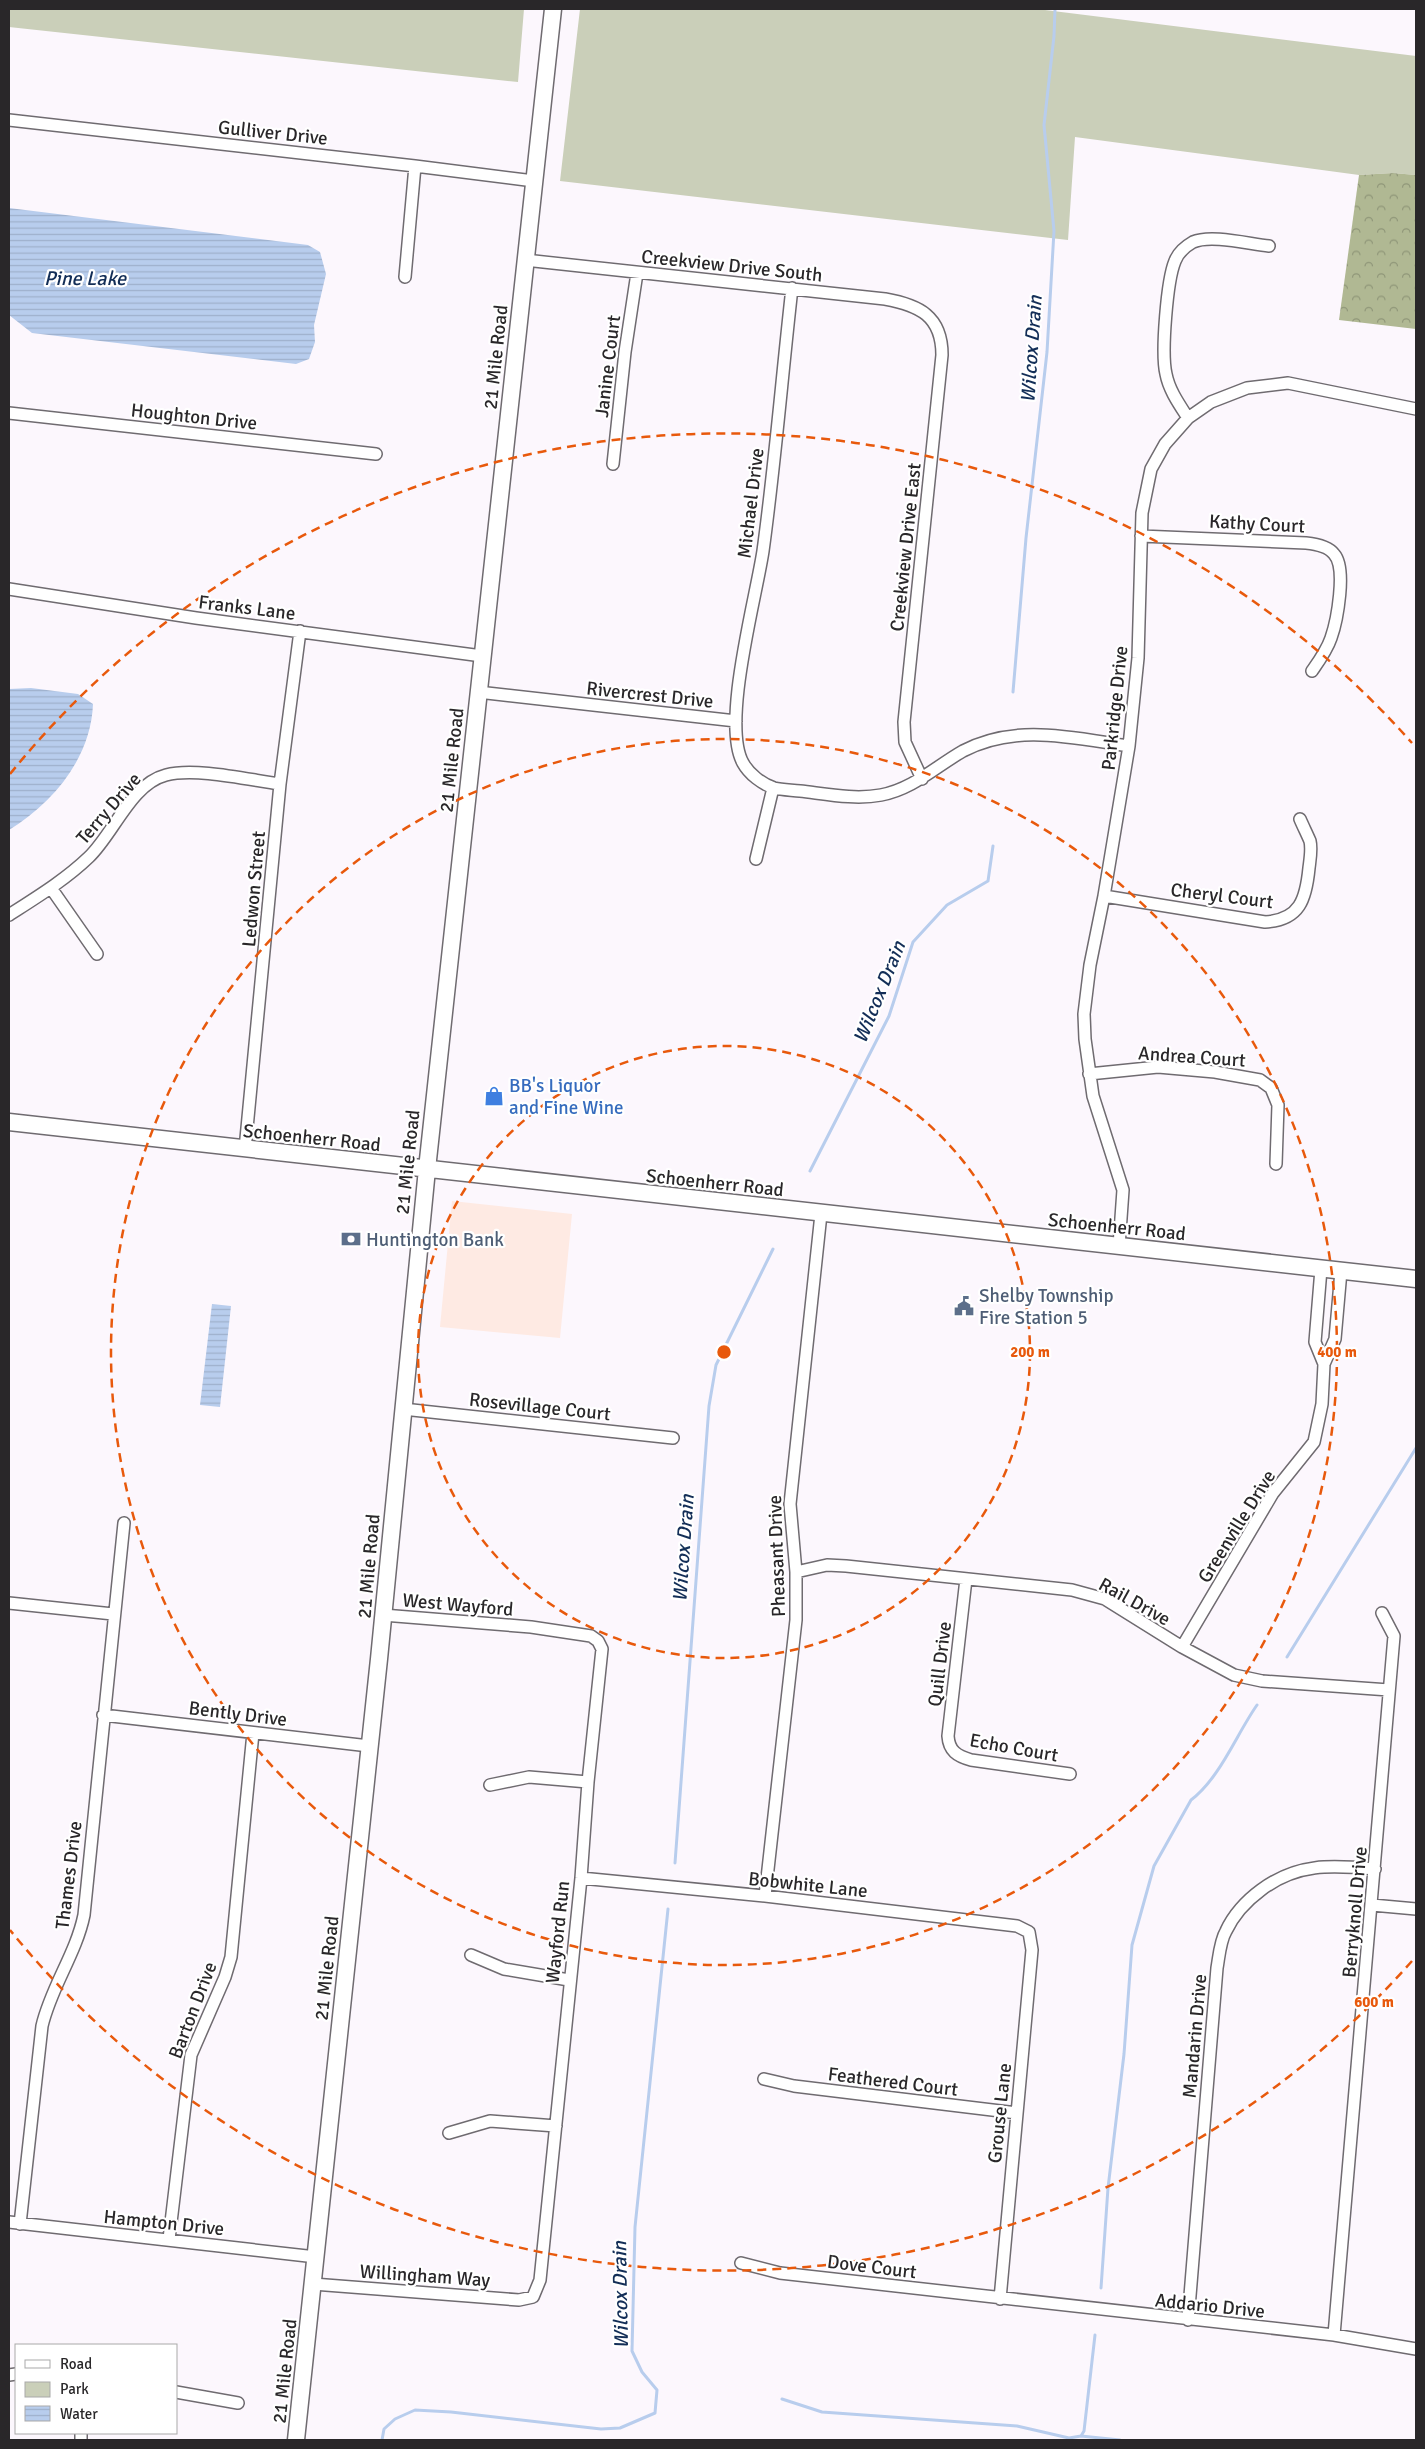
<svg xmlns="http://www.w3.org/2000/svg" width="1425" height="2449" font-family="Signika,sans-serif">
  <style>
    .commercial { fill: #feeae3 }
    .green { fill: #cacfb9 }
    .forest { fill: url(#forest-crowns) }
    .water { fill: url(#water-rules) }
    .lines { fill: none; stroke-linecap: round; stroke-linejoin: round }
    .stream { stroke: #b8cded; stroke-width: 3 }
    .street-casing { stroke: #6f6b70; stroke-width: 14 }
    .secondary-casing { stroke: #6f6b70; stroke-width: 19 }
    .street { stroke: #fff; stroke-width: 11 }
    .secondary { stroke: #fff; stroke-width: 16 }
    .ring { fill: none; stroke: #e8590c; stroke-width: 2.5; stroke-dasharray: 9 6 }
    .labels { text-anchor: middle; stroke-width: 4.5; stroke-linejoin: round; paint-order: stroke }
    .street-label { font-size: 19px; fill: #292729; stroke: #fff }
    .shop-label { font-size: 19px; fill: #366cbe; stroke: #fff; text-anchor: start }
    .service-label { font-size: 19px; fill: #4e5e75; stroke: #fff; text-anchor: start }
    .water-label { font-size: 20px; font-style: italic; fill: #132e57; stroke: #fff }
    .centre { fill: #e8590c; stroke: #fff; stroke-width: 2.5 }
    .ring-label { font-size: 15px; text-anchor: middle; font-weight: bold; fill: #e8590c; stroke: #fff; stroke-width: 4.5; stroke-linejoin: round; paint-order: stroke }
  </style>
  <defs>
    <pattern id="forest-crowns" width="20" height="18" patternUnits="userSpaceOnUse" patternTransform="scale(1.25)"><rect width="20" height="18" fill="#b0b893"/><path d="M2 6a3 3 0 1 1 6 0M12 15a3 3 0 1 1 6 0" fill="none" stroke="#8f9678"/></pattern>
    <pattern id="water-rules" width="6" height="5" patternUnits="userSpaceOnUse" patternTransform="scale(1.25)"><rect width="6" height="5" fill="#b8cded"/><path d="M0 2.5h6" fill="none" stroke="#9eb0cb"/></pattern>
  </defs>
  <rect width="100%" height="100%" fill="#fcf7fd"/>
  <path class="commercial" d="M452,1201L572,1214L560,1338L440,1327Z"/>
  <path class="green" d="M9,9H524L518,82L9,27Z
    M580,9H1037L1416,56V175L1393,173L1359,175L1075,137L1068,240L560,181Z"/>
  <path class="forest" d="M1393,173L1416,175V329L1339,320L1359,175Z"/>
  <path class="water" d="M9,208L308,245L320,252L326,274L314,325L315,342L309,359L296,364L32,333L9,315Z
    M31,688L78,694L93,704C91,758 53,803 9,830V689Z
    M212,1304L231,1306L220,1407L200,1405Z"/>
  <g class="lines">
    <path class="stream" d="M1013,692L1026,538L1047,352L1054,231L1044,125L1054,36L1055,9
      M810,1171L889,1016L913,942L947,905L988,881L993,846
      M1287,1657L1416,1448
      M675,1863L709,1406L716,1365L773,1249
      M1101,2288L1108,2188L1124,2054L1132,1945L1154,1866L1191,1800C1220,1778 1236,1735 1257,1705
      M782,2399L822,2412L1017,2426L1069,2438L1081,2436L1084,2431L1095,2335
      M1081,2436L1120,2440
      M382,2440L384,2429L395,2419L415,2410L451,2412L601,2429L620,2428L655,2413L657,2390L642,2372L632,2351L635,2227L668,1909"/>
    <defs>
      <path id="street" d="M9,120L415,166L534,181
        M525,260L885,299C919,305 942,316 942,355L904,722L905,742L922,779
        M405,277L415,166
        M792,288C782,376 775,464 763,551C756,598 721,724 743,763C749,774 762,784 774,788C782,790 792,790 800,791C826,794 855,800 881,795C913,789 935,767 963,751C1016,723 1073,738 1129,746
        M9,413L376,454
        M1188,418C1179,404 1169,390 1166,374C1161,353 1167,280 1175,261C1178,253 1186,246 1193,242C1211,234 1249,244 1269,246
        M613,464L625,352L637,273
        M1141,536L1306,543C1316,544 1328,546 1334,554C1347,568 1337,621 1331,638C1327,650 1319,661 1312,671
        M9,589L196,618L482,656
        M478,692L736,721
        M756,859L773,788
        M51,888L97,954
        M1104,896L1265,922C1300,920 1306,899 1309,868C1310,860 1312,849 1310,841C1307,834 1303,826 1300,819
        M9,915C37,897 65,880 89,857C114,833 131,784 166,775C195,767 250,780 280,784
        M1089,1074L1158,1067L1215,1072L1260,1080L1271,1088L1278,1105L1276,1164
        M245,1149L280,784L300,631
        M1119,1246L1123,1190L1093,1096L1085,1039L1084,1014L1090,965L1104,896L1129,746L1138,658L1142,513L1151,469L1165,444L1188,418L1211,402L1247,388L1288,383L1416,409
        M1321,1269L1315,1342L1324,1364L1335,1339L1341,1271
        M403,1409L673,1438
        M796,1572L827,1565L846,1566L1072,1590L1105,1599L1182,1647L1234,1675L1262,1681L1389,1690
        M966,1579L948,1736C949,1751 957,1756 971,1760L1070,1774
        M9,1603L113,1614
        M1182,1647L1273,1493L1314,1442L1322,1404L1324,1364
        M103,1715L369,1746
        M490,1785L529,1777L588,1782
        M581,1878L765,1896L1017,1926L1029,1932L1032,1950L1000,2299
        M765,1896L796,1620V1572L790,1504L821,1214
        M1372,1905L1416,1909
        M471,1955L504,1969L569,1980
        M764,2079L794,2086L1017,2113
        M449,2133L490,2121L556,2126
        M9,2222L316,2257
        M20,2224L42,2026C51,1987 76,1954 84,1915L124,1523
        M169,2239L191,2055L225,1977L231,1957L253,1733
        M741,2263L780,2273L1334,2335L1416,2349
        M313,2284L519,2300L533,2297L540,2280L581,1878L588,1782L602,1649L598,1641L591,1636L531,1627L383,1615
        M1188,2320L1217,1968C1219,1957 1220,1941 1226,1931C1234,1914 1246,1901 1261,1890C1297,1863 1331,1865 1375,1869
        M1334,2335L1394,1636L1382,1613
        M9,2375L16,2374
        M176,2392L238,2403
        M81,2440V2433"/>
      <path id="secondary" d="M9,1122L1416,1279
        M296,2440L379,1659L427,1169L553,9"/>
    </defs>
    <use href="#street" class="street-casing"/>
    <use href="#secondary" class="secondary-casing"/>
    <use href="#street" class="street"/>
    <use href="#secondary" class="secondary"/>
  </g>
  <g class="ring">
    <circle cx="724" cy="1352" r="306"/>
    <circle cx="724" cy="1352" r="613"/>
    <path d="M1412 1961A919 919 0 0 1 10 1930M10 774A919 919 0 0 1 1412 743"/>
  </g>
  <defs>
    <symbol id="shop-bare" viewBox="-9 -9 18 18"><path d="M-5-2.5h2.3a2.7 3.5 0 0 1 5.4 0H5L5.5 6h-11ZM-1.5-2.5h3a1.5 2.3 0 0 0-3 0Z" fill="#3f7fe0" stroke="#fff" stroke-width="2.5" paint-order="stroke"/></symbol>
    <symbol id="bank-bare" viewBox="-9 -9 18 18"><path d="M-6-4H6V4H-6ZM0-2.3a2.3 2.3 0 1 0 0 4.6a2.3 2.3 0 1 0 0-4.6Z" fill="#5c6f8a" stroke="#fff" stroke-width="2.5" paint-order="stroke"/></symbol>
    <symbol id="civic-bare" viewBox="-9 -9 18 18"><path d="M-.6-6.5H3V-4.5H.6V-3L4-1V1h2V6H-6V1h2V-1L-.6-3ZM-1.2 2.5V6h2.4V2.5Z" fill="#5c6f8a" stroke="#fff" stroke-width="2.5" paint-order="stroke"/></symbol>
  </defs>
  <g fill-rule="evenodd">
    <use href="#shop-bare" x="480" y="1082" width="28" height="28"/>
    <use href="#bank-bare" x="337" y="1225" width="28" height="28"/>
    <use href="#civic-bare" x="950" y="1292" width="28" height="28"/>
  </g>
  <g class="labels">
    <g class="street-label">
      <text transform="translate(273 132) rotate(6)" y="7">Gulliver Drive</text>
      <text transform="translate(732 265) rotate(6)" y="7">Creekview Drive South</text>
      <text transform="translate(495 357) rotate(-84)" y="7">21 Mile Road</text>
      <text transform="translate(607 366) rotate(-83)" y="7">Janine Court</text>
      <text transform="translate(194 416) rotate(6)" y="7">Houghton Drive</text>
      <text transform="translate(750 503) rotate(-83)" y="7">Michael Drive</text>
      <text transform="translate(1257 523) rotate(3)" y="7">Kathy Court</text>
      <text transform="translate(905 547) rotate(-84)" y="7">Creekview Drive East</text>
      <text transform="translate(247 607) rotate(7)" y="7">Franks Lane</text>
      <text transform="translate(650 694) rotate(6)" y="7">Rivercrest Drive</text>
      <text transform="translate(1114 708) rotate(-84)" y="7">Parkridge Drive</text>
      <text transform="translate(451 760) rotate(-84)" y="7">21 Mile Road</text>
      <text transform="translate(108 808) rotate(-49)" y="7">Terry Drive</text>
      <text transform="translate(253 889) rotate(-85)" y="7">Ledwon Street</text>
      <text transform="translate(1222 895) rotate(7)" y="7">Cheryl Court</text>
      <text transform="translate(1192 1056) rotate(4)" y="7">Andrea Court</text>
      <text transform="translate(312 1137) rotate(6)" y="7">Schoenherr Road</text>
      <text transform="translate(407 1162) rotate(-84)" y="7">21 Mile Road</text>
      <text transform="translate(715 1182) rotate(6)" y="7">Schoenherr Road</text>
      <text transform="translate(1117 1226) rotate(6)" y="7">Schoenherr Road</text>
      <text transform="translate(540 1406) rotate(6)" y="7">Rosevillage Court</text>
      <text transform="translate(1236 1526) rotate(-58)" y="7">Greenville Drive</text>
      <text transform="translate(776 1556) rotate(-92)" y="7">Pheasant Drive</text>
      <text transform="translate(368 1566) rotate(-85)" y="7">21 Mile Road</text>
      <text transform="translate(1135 1601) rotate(29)" y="7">Rail Drive</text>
      <text transform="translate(458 1604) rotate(5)" y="7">West Wayford</text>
      <text transform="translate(939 1664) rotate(-83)" y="7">Quill Drive</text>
      <text transform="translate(238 1713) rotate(7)" y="7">Bently Drive</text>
      <text transform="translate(1014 1747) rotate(10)" y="7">Echo Court</text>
      <text transform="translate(68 1875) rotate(-83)" y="7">Thames Drive</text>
      <text transform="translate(808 1884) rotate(6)" y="7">Bobwhite Lane</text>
      <text transform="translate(1354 1912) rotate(-85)" y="7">Berryknoll Drive</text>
      <text transform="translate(557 1932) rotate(-84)" y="7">Wayford Run</text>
      <text transform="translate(326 1968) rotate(-84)" y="7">21 Mile Road</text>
      <text transform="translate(192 2010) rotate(-69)" y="7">Barton Drive</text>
      <text transform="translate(1194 2036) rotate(-85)" y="7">Mandarin Drive</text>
      <text transform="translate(893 2081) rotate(7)" y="7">Feathered Court</text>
      <text transform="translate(999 2113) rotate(-84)" y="7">Grouse Lane</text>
      <text transform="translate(164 2222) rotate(6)" y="7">Hampton Drive</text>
      <text transform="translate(872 2266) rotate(7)" y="7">Dove Court</text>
      <text transform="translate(425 2275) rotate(4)" y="7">Willingham Way</text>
      <text transform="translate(1210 2305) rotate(6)" y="7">Addario Drive</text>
      <text transform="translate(284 2371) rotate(-84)" y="7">21 Mile Road</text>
    </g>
    <g class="shop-label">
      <text x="509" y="1092">BB's Liquor<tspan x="509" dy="22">and Fine Wine</tspan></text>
    </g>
    <g class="service-label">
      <text x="366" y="1246">Huntington Bank</text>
      <text x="979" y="1302">Shelby Township<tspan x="979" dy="22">Fire Station 5</tspan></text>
    </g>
    <g class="water-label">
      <text x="85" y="285">Pine Lake</text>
      <text transform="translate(1031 349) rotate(-86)" y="7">Wilcox Drain</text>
      <text transform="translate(879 992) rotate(-68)" y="7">Wilcox Drain</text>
      <text transform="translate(683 1548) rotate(-86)" y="7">Wilcox Drain</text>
      <text transform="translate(620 2295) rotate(-91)" y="7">Wilcox Drain</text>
    </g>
  </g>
  <circle cx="724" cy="1352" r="8" class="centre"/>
  <g class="ring-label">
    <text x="1030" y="1357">200 m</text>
    <text x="1337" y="1357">400 m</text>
    <text x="1374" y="2007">600 m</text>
  </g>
  <rect width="1425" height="2449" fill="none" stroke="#292729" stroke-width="20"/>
  <rect x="15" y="2344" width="162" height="90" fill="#ffffff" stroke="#a9a9a9"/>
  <rect x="25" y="2360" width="25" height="8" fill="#ffffff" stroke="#a9a9a9"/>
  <text x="60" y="2369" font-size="15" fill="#292729">Road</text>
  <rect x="25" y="2382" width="25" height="15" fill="#cacfb9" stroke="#a9a9a9"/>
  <text x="60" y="2394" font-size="15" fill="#292729">Park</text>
  <rect x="25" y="2406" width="25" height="15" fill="url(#water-rules)" stroke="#a9a9a9"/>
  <text x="60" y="2419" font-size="15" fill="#292729">Water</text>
</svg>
